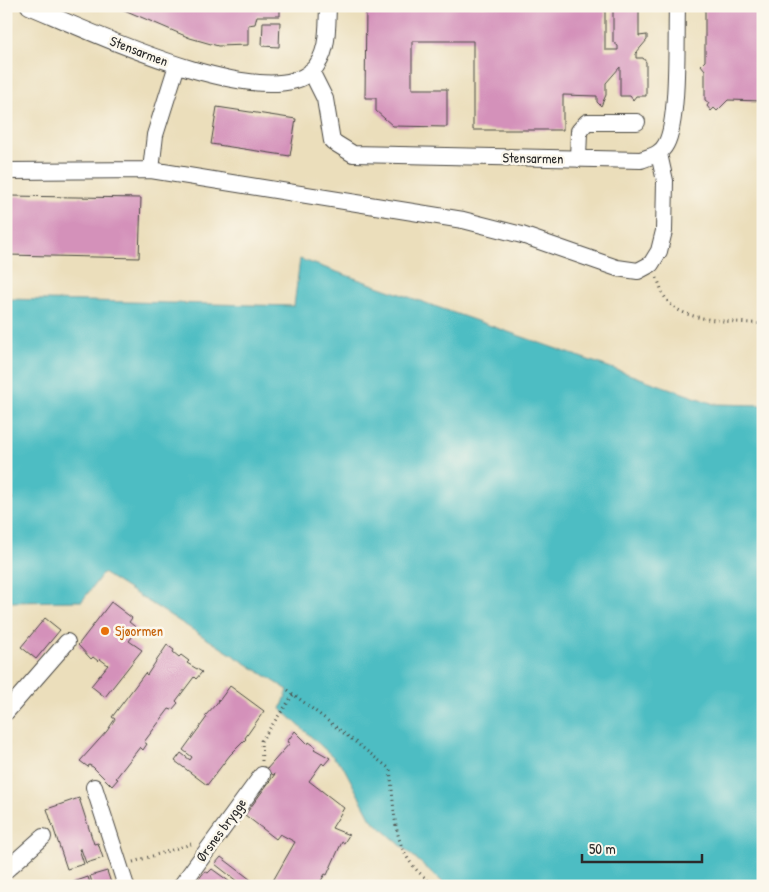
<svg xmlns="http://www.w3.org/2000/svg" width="769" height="892" font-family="'Patrick Hand',sans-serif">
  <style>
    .water { fill: #4ebdc3; stroke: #3c7477 }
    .building { fill: #d491ba }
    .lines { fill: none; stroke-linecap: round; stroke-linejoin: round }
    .minor-casing { stroke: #484641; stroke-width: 18 }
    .path { stroke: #484641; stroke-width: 3; stroke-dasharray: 1 4; stroke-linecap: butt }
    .minor { stroke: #fff; stroke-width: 16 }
    .food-dot { fill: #e8710a; stroke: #fbf7ec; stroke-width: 2 }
    .labels { text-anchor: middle; stroke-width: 5; stroke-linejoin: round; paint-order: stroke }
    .street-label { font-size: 14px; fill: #2b2b2b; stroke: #fbf7ec }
    .food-label { font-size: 14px; fill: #c56008; stroke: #fbf7ec; text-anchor: start }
  </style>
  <rect width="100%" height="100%" fill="#fbf7ec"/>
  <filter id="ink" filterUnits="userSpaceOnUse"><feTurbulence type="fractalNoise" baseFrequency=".02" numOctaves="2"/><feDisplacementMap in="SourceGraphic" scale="10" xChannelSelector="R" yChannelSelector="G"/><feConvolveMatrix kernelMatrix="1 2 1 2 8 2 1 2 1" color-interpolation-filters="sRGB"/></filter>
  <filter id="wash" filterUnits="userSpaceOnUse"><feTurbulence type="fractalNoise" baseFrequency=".0096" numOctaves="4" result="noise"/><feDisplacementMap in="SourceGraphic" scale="20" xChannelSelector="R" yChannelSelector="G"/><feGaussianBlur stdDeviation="1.12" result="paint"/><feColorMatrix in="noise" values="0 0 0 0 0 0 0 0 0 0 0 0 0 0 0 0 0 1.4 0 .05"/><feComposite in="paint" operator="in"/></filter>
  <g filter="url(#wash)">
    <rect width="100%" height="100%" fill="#ebdebb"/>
    <path class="water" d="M300,259L714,404L763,405V886H447L371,819L343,766L281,709L288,690L103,573L82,601L6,602V299L294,306Z"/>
    <g id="blocks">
      <path class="building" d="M115,6H280V16H257L255,24L248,25V45L218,46L190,38Z
        M366,6H605V50H618V46L613,42V6H639V36L647,35V40L636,53V58H643L646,62V96H636L633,100L630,96H620V67L606,83V95L601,106L597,102V96L563,95V130H473V41H412V89H447V127L393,126L376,111V98H365Z
        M705,6H763V101L728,100L717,111L714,108L711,111L707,106L709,103L705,100V70L701,65L705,61Z
        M263,22H280L279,47L262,46Z
        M217,107L296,119L290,156L211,144Z
        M10,196L141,198L139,258L8,255Z
        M111,602L132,618L129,622L138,629L129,641L142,650L105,697L91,686L108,665L100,659L98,661L93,657L91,659L78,645Z
        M45,618L60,630L36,659L21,647Z
        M167,645L174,650L173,652L179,657L181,655L189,661L187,663L202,672L196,679L194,677L176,701L178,703L172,710L169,709L144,742L147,744L143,750L140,747L116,778L118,779L112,786L93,767L89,765L88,767L80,761L107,731L115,719L112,717L145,673L147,675Z
        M230,686L264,711L245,738L246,739L230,755L207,785L175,761L181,753L190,760L192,757L183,750L207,717L205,716L217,703L218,699L219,701Z
        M295,731L308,744L309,742L316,747L314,749L330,758L324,765L322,763L309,781L344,808L332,828L349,835L344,843L342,842L327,875L325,874L318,886H270L295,842L280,834L276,839L245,815L275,774L273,775L266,770L290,743L287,742Z
        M79,798L94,844L98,843L103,858L86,863L81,849H79L84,864L67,869L47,809Z
        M221,857L259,886H243L215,864Z
        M212,869L230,882L228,886L220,882L216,886H199L201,883L198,880L205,871L208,873Z
        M107,871L112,886H93L90,876Z
        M88,877L91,886H72L71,883Z"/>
    </g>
  </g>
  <g filter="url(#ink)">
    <use href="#blocks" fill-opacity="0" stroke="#484641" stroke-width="1"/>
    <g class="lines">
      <defs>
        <path id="minor" d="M29,6C83,28 264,115 312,71C329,54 327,28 328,6
          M311,71L325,99L332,141L353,154L641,160C652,156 661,154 666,144C679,120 676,37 677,6
          M578,159L579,131L587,122H637
          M151,170L155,135L177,65
          M6,171L151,170L463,220L522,235L617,268L638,271L651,264L659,251L664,231L665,181L659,154
          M6,712L67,642
          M94,787L126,886
          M6,870L43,837
          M181,886L262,775"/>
      </defs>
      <use href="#minor" class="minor-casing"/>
      <path class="path" d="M657,278C660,285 662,294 667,300C682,323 737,321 763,324
        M6,498L12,496
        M288,690L390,769C396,818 390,858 437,886
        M262,761L261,741L293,695
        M133,862L191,844"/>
      <use href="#minor" class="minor"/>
    </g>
  </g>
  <circle class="food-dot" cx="105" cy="631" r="5"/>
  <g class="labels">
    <g class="street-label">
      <text transform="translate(139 51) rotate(21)" y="5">Stensarmen</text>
      <text transform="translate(533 158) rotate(1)" y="5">Stensarmen</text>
      <text transform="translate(221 830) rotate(-54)" y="5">Ørsnes brygge</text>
    </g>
    <g class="food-label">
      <text x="115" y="636">Sjøormen</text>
    </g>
  </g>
  <rect width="769" height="892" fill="none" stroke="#fbf7ec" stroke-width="25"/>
  <path d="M582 854v8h120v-8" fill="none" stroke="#2b2b2b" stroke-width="2.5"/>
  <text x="589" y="854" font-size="15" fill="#2b2b2b" stroke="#fbf7ec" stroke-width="4" paint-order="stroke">50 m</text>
</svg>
